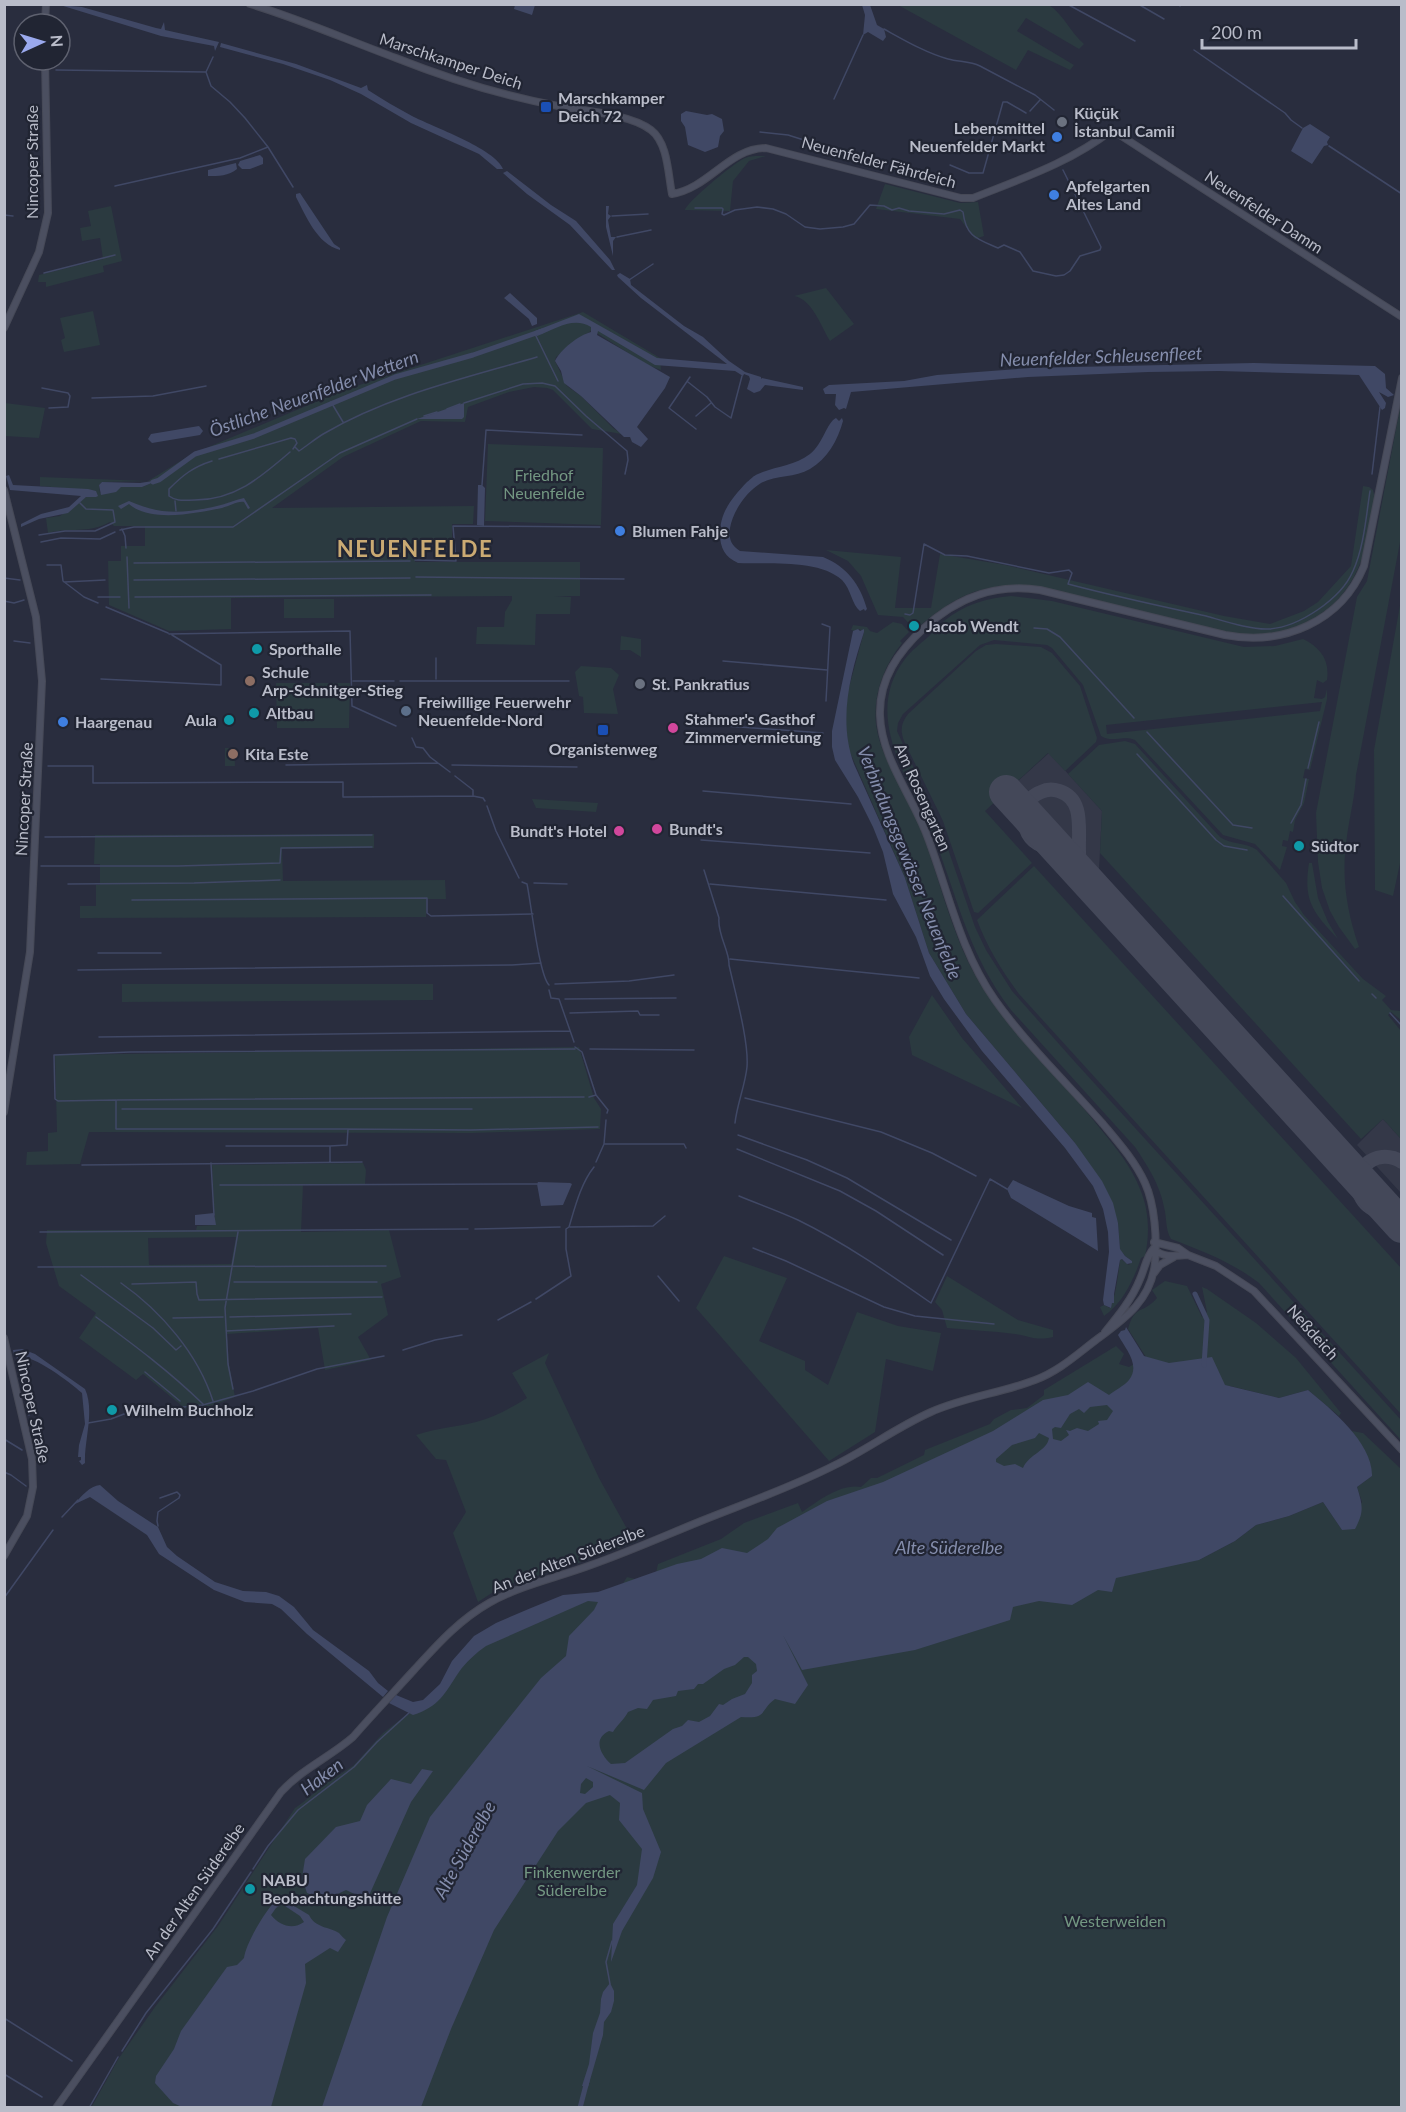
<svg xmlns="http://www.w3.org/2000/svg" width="1406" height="2112" font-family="Lato,sans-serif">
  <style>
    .airport { fill: #343848 }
    .green { fill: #2b3a40; fill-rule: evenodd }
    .water { fill: #404865; fill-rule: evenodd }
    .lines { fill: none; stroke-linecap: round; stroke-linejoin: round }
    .stream { stroke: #404865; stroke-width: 1.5 }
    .canal { stroke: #404865; stroke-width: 5 }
    .taxiway { stroke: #444859; stroke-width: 14 }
    .runway { stroke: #444859; stroke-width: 34 }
    .secondary-casing { stroke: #464957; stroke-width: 8 }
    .secondary { stroke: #4b4f60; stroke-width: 6 }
    .transit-dot { fill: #1a4fb4; stroke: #212533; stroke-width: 2 }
    .worship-dot { fill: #6b7280; stroke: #212533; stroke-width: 2 }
    .shop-dot { fill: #3f7fe0; stroke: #212533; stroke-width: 2 }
    .culture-dot { fill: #0f9aa8; stroke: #212533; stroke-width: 2 }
    .education-dot { fill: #8d6e63; stroke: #212533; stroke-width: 2 }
    .service-dot { fill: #5c6f8a; stroke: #212533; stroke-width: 2 }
    .hotel-dot { fill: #d1479c; stroke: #212533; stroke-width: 2 }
    .labels { text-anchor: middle; stroke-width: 4.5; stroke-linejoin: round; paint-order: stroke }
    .street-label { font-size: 16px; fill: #b9bcc9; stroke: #212533 }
    .poi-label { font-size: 16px; font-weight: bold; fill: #b9bcc9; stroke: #212533; text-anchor: start }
    .park-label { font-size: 16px; fill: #739782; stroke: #212533 }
    .water-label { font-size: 18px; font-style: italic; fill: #848dac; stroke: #212533 }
    .district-label { font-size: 22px; font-weight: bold; letter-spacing: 1.5px; fill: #caaa73; stroke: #212533 }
  </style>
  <rect width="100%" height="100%" fill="#292d3e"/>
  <path class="airport" d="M1049,753L1102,811L1099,870L1018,781Z
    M1383,1119L1401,1139V1193L1357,1145Z"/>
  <path class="green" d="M898,5H1049C1064,15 1070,32 1084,44L1079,49L1026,18L1017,31L1074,65L1070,70L1028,50L1016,70Z
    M759,156H766L749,161L733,181L730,211L685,210C687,202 735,162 745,158C750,156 755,156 759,156Z
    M885,184L960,203L978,202L984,236L975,239L960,219L876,209Z
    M111,206L122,261L103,266L104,272L46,287V282H38L39,275L103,259L100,238L82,241L80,228L91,226L88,211Z
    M826,288L854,324L830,341C821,326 812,299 794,296Z
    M93,311L100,345L64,352L61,340L65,338L60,318Z
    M583,312L660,358L661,370L647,365L592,330L556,357L555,361L567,386L581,396L613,428L622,434L592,429L553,390L547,388L534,387L509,392L468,407L465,422L421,421L343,457L272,508L474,506L473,524H452V541H415V562H580V596H554L571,597L570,614H536L535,645L476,644L477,627H504L505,612L512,600V596L231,598V629L169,631L109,605L108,561H121V546H145V526H114L110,522C88,534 71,527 48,533L46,518L60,516L86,497H96V491L40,486V477L148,481L192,454L344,390ZM156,481L142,487H121L100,493L99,485L102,482Z
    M5,403L45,408L39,438L5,436Z
    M1401,403V537L1356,775C1355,796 1350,815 1347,836C1341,875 1346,909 1359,947L1355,949L1339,927L1330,911L1322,888L1318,862L1316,813L1357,597L1367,581Z
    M488,444L603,448L601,525L485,521Z
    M1363,486L1369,487L1373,490L1375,498C1370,527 1366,560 1349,585C1328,618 1288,635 1251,635C1223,635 1185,621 1156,615C1118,606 1079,596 1040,587C984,581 957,594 915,630L903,617L878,615L861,576L848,561L826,550L901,557L895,608H931L940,554L1005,565L1224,616L1270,624L1304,611L1318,602L1351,566Z
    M1011,596L1052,601L1244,647L1275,646L1303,639C1320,647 1330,660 1327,680L1323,683L1317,680L1314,698L1322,699L1325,697L1327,689V699L1310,770L1305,769L1303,778L1309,779L1304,803L1295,820L1293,832L1290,831L1288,841L1283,840L1282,846L1287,847L1280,870L1255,844L1223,835L1135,740C1124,735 1112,743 1101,736L1083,685L1052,648L1047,645L994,640L980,645L903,714L898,723L897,731L939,823L975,927L986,950L1012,991L1075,1062L1401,1420V1440L1259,1283C1232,1262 1202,1251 1171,1239C1165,1229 1167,1218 1164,1207C1160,1185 1147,1165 1135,1147L1011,1010C970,956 960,907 937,845C915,787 859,719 905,659C911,651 920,644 928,637C934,632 938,626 944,621C963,605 987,598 1011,596ZM1322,702L1320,711L1107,734L1106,725Z
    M284,599H334V618H284Z
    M1401,600L1402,854L1393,896L1375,890L1374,750Z
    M893,622L902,624L909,632L900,641L902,643C884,666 873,694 876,724C880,756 900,782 913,811C940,871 949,938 986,993C1020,1043 1066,1084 1103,1132C1117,1149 1132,1168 1140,1189C1149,1210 1150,1234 1145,1256L1141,1258C1134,1279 1123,1303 1104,1316L1100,1307L1104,1305L1110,1308C1116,1295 1118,1276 1120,1260L1121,1259L1129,1265L1132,1261L1125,1256L1120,1250L1118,1223L1075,1143L966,1014L929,953L905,878L849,750L845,721L847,695L864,632L859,629L855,631L851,630L853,625L867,627L870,631L877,633Z
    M621,636L641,639V657L630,650H620Z
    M996,644L1041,647L1052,653L1080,686L1097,738L1096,742L1065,771L1048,753L985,811L1032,863L978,913L974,912L943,821L904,741C900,730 901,723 908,714L976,651L986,645Z
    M581,666L611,668L619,675L613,689L618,714L584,713L583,697L579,696L575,672Z
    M276,683H350L349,728H277Z
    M1125,741L1135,744L1220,837C1231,845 1246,842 1257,850L1286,883L1295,902L1304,915L1363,979L1386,996L1382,1000L1391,1010L1401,1011V1020L1391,1012L1388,1015L1401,1031V1139L1383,1119L1361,1139L1100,853L1102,811L1068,774L1099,745Z
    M225,748H234L235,766H225Z
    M532,799L598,803L596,812L536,808Z
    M374,834V848L282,849L283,881L445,880L446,899H426V917L80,918V906H96V885H100V864H94L95,835Z
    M1309,863H1312L1318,898L1328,922L1338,939C1313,912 1303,901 1309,863Z
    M1034,866L1401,1268V1414L1019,994C1002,971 987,947 977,920Z
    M122,984H433V1000L122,1002Z
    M932,995L962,1038L1022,1108L912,1055L909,1037Z
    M579,1047L594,1098L601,1109L600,1129L472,1133L89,1132L80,1164L26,1165L27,1152L48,1151V1133L57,1132L55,1055Z
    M363,1163L366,1170L365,1184L303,1185L301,1232L389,1230L401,1277L381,1284L388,1315L358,1337L371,1360L325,1370L318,1328L227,1334L229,1364L235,1397L214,1405L187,1410L143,1374L136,1380L79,1338L96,1313L59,1286L46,1243L47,1230H196L197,1226L215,1225L212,1165ZM236,1237L231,1264L149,1265L148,1238Z
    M724,1256L787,1278L759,1341L805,1361V1370L828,1385L857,1312L898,1326L941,1333L933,1371L886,1359L875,1432L829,1461L696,1308Z
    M947,1276L1018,1320L1053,1330V1337C1036,1341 1030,1336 1015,1334C992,1331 969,1330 947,1328L942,1310L935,1302Z
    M1165,1281L1187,1286L1202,1317L1207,1312L1202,1287L1207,1289L1256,1323L1296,1358L1341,1413L1339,1416L1308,1390L1279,1398L1230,1386L1199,1560L1235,1541L1256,1525L1289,1516L1323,1502L1342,1530L1362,1502L1357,1487L1372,1476L1362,1447L1352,1431L1363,1433L1401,1469V2107L91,2108L119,2058L155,2007L218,1926L295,1808C306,1801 314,1792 325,1785V1782L330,1781L354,1765L383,1733L405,1716L427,1705L474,1649L548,1611L619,1590L627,1577L639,1580L656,1573L658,1564L721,1539L744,1523L798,1503L802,1512C818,1501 841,1483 861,1487L871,1478H877L924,1455L925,1450L990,1424L994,1419L1011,1410L1027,1408L1044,1395V1390L1116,1346L1124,1354L1119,1364L1129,1367L1146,1357L1128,1329C1135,1304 1142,1315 1157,1298L1152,1290Z
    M549,1353L545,1363L599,1478L626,1527L634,1534L638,1541L576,1564L501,1587L478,1602L453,1533L466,1512L446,1460L436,1459L416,1435C436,1428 456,1427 476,1422C495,1417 511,1408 527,1398L512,1373Z"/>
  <path class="water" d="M60,5L82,7L156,28L161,29L164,22L165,30L219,42L215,51L214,46L161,36Z
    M515,5V4L535,5L532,15L514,9Z
    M862,5H870L877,25L884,29L886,37L883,41L868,32L863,35L865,15Z
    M221,43L296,64L361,88L367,85L368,90C382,99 397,108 412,116C431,126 496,149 503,169H497L479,154L411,123L361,94L330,80L283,64L220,47Z
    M686,111L707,115L712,114L722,119L724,131L720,136L718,147L705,152L688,145L685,127L681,121V114Z
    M1310,124L1330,137L1327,142L1328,145L1324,146L1312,164L1291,151L1303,128Z
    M260,155L263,158V164L250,169H242L238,165L240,161Z
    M236,163L237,169C229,176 218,176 208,176V170Z
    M507,171L551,205L576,221L610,260L615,270H612L570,225L527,194L503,173Z
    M300,193L334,244L340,248V250C317,244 306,216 296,197V194Z
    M606,206H609L608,214L611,216L608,220L611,237H616L613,241V256L606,227Z
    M620,273L630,279L631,285L684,326L703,337L729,361L745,372L761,377V379L762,378L803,387V390L765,385L760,391L754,393L747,389L750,379L749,376L744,374L743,376L735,371L655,365L598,331L597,335L670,377L665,388L637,427L648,439L641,447L632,442L630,437H624L581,396L564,383L561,371L555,361C560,350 579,335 591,332V327C573,316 556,329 537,336L535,331L579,314L657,358L727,364L641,298L618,277L617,275Z
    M510,293L537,318V324L532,326L529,319L504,298Z
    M1254,363L1375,366L1385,374L1386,388L1394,395L1388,397L1379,392L1386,403L1385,408L1382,410L1359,375L1219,371L1148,372L1028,377L851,392L846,409L844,408L839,410L835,405L836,394H825L823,389L829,385L904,381L937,375L1031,368Z
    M464,403V417L462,419H417Z
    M836,418L839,421L842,418L843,421C838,440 827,459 810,469C795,478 775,475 761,483C746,492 733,511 730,528C729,538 730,545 740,551L823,557C847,567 860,584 867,609L865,611L864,609L860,611C852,605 851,589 842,580C820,559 767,564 738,563C725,557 720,548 720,534C720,511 733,497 747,482C751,479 753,476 758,474C776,466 794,466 810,454C823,444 827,422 836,418Z
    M199,426L203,431L200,435L152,443L148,439L151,434Z
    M9,475L13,485L88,489L96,491L98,496L96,497H86L68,513L39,519L21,527V524L41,514L69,507L81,496L10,490L6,476Z
    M159,480L142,487H121L116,492L101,495L99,485L102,482L140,483Z
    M478,485H482L485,488L484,526L477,525Z
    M244,498L250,508L248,509L244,502C237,501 230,506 222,508C197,513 150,523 129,504L121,509L118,506L129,501C161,515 182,514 217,506C226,504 235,500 244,498Z
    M858,629L860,631L864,629V632C850,675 838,720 854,764L905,878L929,953L966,1014L1075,1143L1102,1181L1113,1203L1118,1223L1120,1249L1125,1256L1132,1261V1263L1127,1264L1122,1259L1120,1260L1114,1294V1303H1112L1111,1308L1104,1305L1103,1300L1109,1252L1108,1232L1103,1209L1093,1186L1065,1148L982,1051L944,999L930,976L916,937L893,894L883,852L873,827L858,797L835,760L832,747V731L853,631Z
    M1013,1180L1069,1206L1092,1213V1217L1096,1218L1098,1251L1011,1198L1007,1189Z
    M538,1182L570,1183L572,1184L563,1205L541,1206L537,1184Z
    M214,1213L216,1225H195V1215Z
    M1126,1327L1144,1356L1169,1363L1212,1357L1225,1385L1279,1398L1308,1390C1331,1409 1373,1443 1372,1476L1357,1487C1363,1506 1364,1512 1355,1529L1342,1530L1323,1502L1289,1516L1256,1525L1235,1541L1199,1560L1116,1578L1112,1592L1098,1590L1072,1605L1039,1601L1013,1607L1010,1620L915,1650L802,1670L783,1635L808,1685L795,1704L775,1699C759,1711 768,1719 741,1717L666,1763L644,1790L587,1766L642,1793L643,1809L661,1852L653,1878L622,1931L611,1962L613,1924L637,1885L642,1849L619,1820L620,1803L610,1795L586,1803L558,1831L494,1930L451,2029L421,2107H322L387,1917L430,1817L541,1678L566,1656L569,1636L594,1610L598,1602L588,1601L486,1646C476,1653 466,1662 459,1672C445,1693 439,1707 413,1715L389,1703L396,1695L413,1702L423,1700L440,1684L452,1661L474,1636L496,1623L531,1608L563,1595L598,1592L677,1564L701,1559L722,1548L747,1553L768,1539L777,1528L827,1501L883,1482L993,1431L1043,1400L1068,1395L1088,1382L1109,1395C1115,1390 1124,1386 1129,1380C1141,1365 1125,1348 1118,1335L1121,1331L1125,1330ZM1107,1405L1113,1411L1107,1420L1098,1421L1099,1424L1088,1431L1077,1428L1070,1431L1066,1430L1069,1435L1061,1441L1053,1439L1052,1429L1055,1427L1061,1428L1070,1414L1079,1409L1084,1413L1090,1407ZM1039,1433L1049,1438C1047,1451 1029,1454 1023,1468L1015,1464L1004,1466L996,1462V1459L1012,1445L1035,1438ZM744,1657H748L756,1664L757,1671L752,1675V1683L745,1694L732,1699L723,1705L719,1704L710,1716L699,1722L688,1720L682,1726L673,1729L625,1763L611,1764C601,1755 592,1739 609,1731L613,1732C617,1725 623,1721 628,1712L638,1708L647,1709L653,1700L676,1696L678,1691L694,1689L698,1684H703L724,1669L735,1665ZM586,1778L593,1782V1787L585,1794L580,1793L581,1784Z
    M22,1349L35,1354L85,1389C95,1411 84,1440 85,1463L82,1465L79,1461L81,1460V1457H78L79,1445L85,1424L82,1393C68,1381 32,1353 14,1356L13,1350Z
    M100,1485L118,1501L158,1527L167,1547L177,1556L215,1582L243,1591L266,1592L279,1596L294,1607L313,1630L369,1671L378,1683L388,1691L383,1697L307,1634L281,1609L272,1604L245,1602L214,1590L159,1554L147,1535L90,1497L75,1504C81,1496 90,1486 100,1485Z
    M422,1769L433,1771L411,1802L367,1900L346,1890L325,1900L307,1893L302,1878L305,1859L336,1827L360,1821L367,1805L391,1779L411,1784Z
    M279,1897L309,1915C315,1928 330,1927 339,1933C341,1935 343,1938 346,1940L338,1952L330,1948L305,1964L306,1983L271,2107H182L173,2103L155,2083L156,2076L174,2049L181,2031L227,1967L237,1965L244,1958C246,1942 267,1908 279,1897ZM282,1904L300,1916L304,1922C293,1930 280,1926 271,1915L276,1908Z
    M610,1983L614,1991V2001L611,2012L604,2022L603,2035L588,2087L582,2086L589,2064L593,2033L600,2013L601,1999L603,1992Z"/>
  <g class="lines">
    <path class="stream" d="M1067,4L1135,41
      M1138,4L1164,19
      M1177,4L1180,6
      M884,29C904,40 926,53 948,59C959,62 970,61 980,66L1035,95L1054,110
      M1194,50L1285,113L1291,120L1302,128
      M56,70L206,72L213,57
      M206,72L211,86L230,102L245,118L268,147L293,187
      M834,99L863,35
      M1030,111L1040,100
      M760,132L788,135L807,141
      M1329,146L1402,194
      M950,165L969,173H983L1003,102H1007L1026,113
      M115,186L240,158L268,147
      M695,208H722L723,209L722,214L724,215L735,210L757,207L773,209L786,214L805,227L820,229L843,227L854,224L870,205L884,206L892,210L899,208L909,211L944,214L960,210L963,212C966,237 977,239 998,248L1004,245L1020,252L1033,271L1056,276L1064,275L1070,271L1080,256L1100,250L1101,247L1063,170
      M4,215L13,216
      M612,216L648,214
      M617,237L651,230
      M44,273L115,255
      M629,280L653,264
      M535,334L558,381
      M690,377L669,408L696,429
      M688,382L707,397L715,407L731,418L742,376
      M42,388L68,393L70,396L68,407L49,408
      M92,398L153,396L206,386
      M331,402L343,422
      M464,403L523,384L542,383L555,386L586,416L627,451L628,460L625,474
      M447,409L460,404
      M424,416L437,412
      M696,416L711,403
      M295,447L299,451C308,445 316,438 325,433C390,395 466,378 537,357
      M219,459L291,438L295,439L297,443L293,449
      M212,461C193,467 183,475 169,489V496C177,502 185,500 195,500C235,500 261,477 290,452
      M1372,474L1380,407
      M482,485L486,430L582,435
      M175,501L176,511
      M122,529L125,536L126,548
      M120,530L134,527H233L340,453L417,419
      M39,535L65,531H95L115,522L113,510L86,509L80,503
      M41,542L61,538L100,539L115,532
      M127,557L129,608
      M415,560L456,561L453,526L600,527
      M134,563L410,561
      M47,565H61L63,581L84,597L98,603
      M416,577L624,579
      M4,578L20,580
      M134,580L410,578
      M64,582L105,580
      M98,597H120
      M135,597L431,595
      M4,601L14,603L24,600
      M106,607L168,633
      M905,614L910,615L913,613L924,544L945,555L967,556L1049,573L1069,570L1072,573L1068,584C1113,596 1160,606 1206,616C1224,621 1251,630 1269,629C1299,627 1341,599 1353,571C1364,547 1366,517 1370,491
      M822,624L830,627L826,701
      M1034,628L1047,629L1060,637L1134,718
      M169,634L350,631L352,706L396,726
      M14,641L30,643
      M436,658V679
      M723,661L827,670
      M101,679L221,685V665L172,635
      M353,681H394
      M400,681H569
      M712,725L823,733
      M1147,732L1233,825L1252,828
      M412,738L416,747L423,748L430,757L450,772
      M1137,754L1216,840L1224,846L1247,850
      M286,765L438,763
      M452,765L577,767
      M48,766H93V783L343,782V797H345L473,796L483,798L485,801
      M1308,768L1319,722
      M455,776L473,790V795
      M703,791L851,804
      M487,806L496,831L519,878
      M1291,823L1301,805L1306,779
      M45,837L372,835
      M701,840L870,853
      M41,866H178L280,863L281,848L372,847
      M704,870L719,918C717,934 730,952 729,965C735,992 749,1041 747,1067C745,1086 737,1104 735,1123
      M522,882L527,884C531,903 539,975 549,985
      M534,883L567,884
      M68,884L194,883L280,880
      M710,884L886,900
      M1283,896L1359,981
      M132,900L427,898V913L431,916L533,914
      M98,953H161
      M730,959L919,978
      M78,970L512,965L541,963
      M555,984L629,981L674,975
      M549,990L551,998L559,999L574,1042
      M1372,994L1376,998
      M565,999L676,998
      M570,1013L638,1011L640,1015H659
      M1390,1013L1402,1026
      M99,1037L570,1031
      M575,1047L582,1052L596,1095L608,1110L607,1113
      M590,1049L694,1050
      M589,1097L596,1095
      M745,1098L881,1132L932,1153L976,1176
      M117,1100L584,1097
      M122,1109H472
      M348,1129H116V1100L58,1101L55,1099L54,1055L130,1052L575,1049
      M738,1135L807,1160L847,1178L951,1240
      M604,1144H684L686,1148
      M226,1146H330
      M737,1149L840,1191L876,1211L943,1255
      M330,1162V1146L347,1145L348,1129L471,1130L598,1127
      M596,1162L604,1144L606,1120
      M211,1163L214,1215
      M82,1165L362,1162
      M220,1185L537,1184
      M739,1196C758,1204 779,1211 798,1220C845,1243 888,1273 931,1303L990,1179L1007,1189
      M570,1227L653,1226L665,1216
      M475,1229L560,1227
      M40,1232L468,1229
      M753,1248L786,1261L884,1307L915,1316L994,1324
      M38,1267L386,1266
      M81,1275L153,1328L176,1350L181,1346
      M658,1276L679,1301
      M234,1282H377
      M121,1283C161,1311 198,1354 213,1401
      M132,1284L196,1282L197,1294L199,1300L382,1297
      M536,1299L571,1276L566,1249V1229L569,1227C575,1207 581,1183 594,1167
      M96,1317C134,1345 169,1371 203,1404
      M230,1317L351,1314
      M173,1318L223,1317
      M498,1320L531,1302
      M226,1331L334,1326
      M403,1350L435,1340L462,1335
      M17,1356L29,1415
      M145,1372L180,1401
      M233,1389L228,1364L225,1308L238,1232
      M88,1423L111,1419L124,1414H139L163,1409L203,1405L253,1391L317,1369L384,1356
      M4,1439L22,1450
      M4,1472L11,1475L26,1486
      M62,1517L78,1500
      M158,1526L157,1521L158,1512L179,1498L180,1495L177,1492L160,1498
      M4,1598L53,1530
      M253,1869L268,1846L298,1810L354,1767L377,1742L410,1712
      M610,1984L606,1962L612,1941
      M4,2018L72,2061
      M122,2051L146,2013L213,1929L251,1872
      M4,2074L42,2097
      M89,2108L118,2057"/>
    <path class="canal" d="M153,482L159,480L195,454L254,436L395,377L473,355L542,331
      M1195,1294L1207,1320L1204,1365
      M580,2108L587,2081"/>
    <path class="taxiway" d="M1083,875C1075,868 1068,859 1060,853C1053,848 1045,848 1038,844C1026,837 1021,821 1026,808C1028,800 1033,795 1041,792C1047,789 1053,789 1059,791C1094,802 1069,853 1085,878
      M1402,1162C1375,1145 1346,1173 1362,1199C1369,1211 1381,1211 1390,1217C1395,1219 1398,1223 1402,1226"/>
    <path class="runway" d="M1006,792L1402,1226"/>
    <defs>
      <path id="secondary" d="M250,4C300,19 347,40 396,58C449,79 503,96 558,106C584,111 630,114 651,130C668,143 668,174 672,194C709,188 729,148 766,148L961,198H973C1023,178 1069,163 1112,130L1402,317
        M45,24L46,4
        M4,328L39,252L48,213L45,60
        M4,490L36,617L42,681L30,952L4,1112
        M1154,1242L1178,1248L1188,1255L1216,1266L1254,1291L1402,1450
        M1154,1249C1163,1258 1175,1256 1187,1255
        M1154,1273L1160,1265L1174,1257
        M1105,1332C1119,1315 1132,1299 1140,1279C1145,1268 1146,1257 1154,1248
        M4,1338L32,1459L33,1487L27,1516L4,1556
        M56,2108L281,1792C302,1769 330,1757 353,1737C373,1714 394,1692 414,1670C437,1645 459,1620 489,1603C521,1585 556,1578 591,1565C628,1552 664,1536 701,1521C746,1503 792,1487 835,1465C868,1449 897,1427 931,1412C965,1397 1001,1393 1035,1380C1059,1371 1076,1355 1096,1340C1123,1320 1151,1301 1155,1263C1157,1239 1155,1205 1145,1183C1135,1161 1118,1142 1103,1124C1067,1083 1027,1045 995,1000C959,949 948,889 926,833C911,794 881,757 880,715C879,679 898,652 924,628C957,598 994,583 1040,590L1225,635C1283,646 1341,622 1364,566L1402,378"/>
    </defs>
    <use href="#secondary" class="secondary-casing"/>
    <use href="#secondary" class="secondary"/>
  </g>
  <g class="transit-dot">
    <rect x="540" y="101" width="12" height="12" rx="3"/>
    <rect x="597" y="724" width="12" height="12" rx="3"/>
  </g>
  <g class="worship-dot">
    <circle cx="1062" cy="122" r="6"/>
    <circle cx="640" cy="684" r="6"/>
  </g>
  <g class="shop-dot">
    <circle cx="1057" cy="137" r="6"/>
    <circle cx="1054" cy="195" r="6"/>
    <circle cx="620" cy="531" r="6"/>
    <circle cx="63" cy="722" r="6"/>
  </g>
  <g class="culture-dot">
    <circle cx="914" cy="626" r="6"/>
    <circle cx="257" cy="649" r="6"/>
    <circle cx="254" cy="713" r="6"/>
    <circle cx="229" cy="720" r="6"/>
    <circle cx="1299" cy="846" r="6"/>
    <circle cx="112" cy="1410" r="6"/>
    <circle cx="250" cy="1889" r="6"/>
  </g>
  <g class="education-dot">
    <circle cx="250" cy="681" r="6"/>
    <circle cx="233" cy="754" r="6"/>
  </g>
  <circle class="service-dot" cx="406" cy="711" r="6"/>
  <g class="hotel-dot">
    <circle cx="673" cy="728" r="6"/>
    <circle cx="657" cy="829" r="6"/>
    <circle cx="619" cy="831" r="6"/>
  </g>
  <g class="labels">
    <g class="street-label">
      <text transform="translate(451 61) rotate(18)" y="6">Marschkamper Deich</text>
      <text transform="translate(32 162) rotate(-90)" y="6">Nincoper Straße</text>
      <text transform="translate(879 162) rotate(15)" y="6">Neuenfelder Fährdeich</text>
      <text transform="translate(1264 212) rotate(33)" y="6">Neuenfelder Damm</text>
      <text transform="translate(923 797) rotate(66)" y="6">Am Rosengarten</text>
      <text transform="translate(24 799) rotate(-87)" y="6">Nincoper Straße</text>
      <text transform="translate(1313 1332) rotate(48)" y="6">Neßdeich</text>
      <text transform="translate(33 1407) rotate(78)" y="6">Nincoper Straße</text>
      <text transform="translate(568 1559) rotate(-21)" y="6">An der Alten Süderelbe</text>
      <text transform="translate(194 1891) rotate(-55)" y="6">An der Alten Süderelbe</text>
    </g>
    <g class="poi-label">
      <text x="558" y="104">Marschkamper<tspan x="558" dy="18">Deich 72</tspan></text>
      <text x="1074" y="119">Küçük<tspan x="1074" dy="18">İstanbul Camii</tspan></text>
      <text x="1045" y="134" text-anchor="end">Lebensmittel<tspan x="1045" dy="18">Neuenfelder Markt</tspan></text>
      <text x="1066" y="192">Apfelgarten<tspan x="1066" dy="18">Altes Land</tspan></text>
      <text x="632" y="537">Blumen Fahje</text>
      <text x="926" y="632">Jacob Wendt</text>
      <text x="269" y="655">Sporthalle</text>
      <text x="262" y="678">Schule<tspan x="262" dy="18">Arp-Schnitger-Stieg</tspan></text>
      <text x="652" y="690">St. Pankratius</text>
      <text x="418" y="708">Freiwillige Feuerwehr<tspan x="418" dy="18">Neuenfelde-Nord</tspan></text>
      <text x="266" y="719">Altbau</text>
      <text x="685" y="725">Stahmer's Gasthof<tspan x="685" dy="18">Zimmervermietung</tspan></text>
      <text x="217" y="726" text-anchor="end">Aula</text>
      <text x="75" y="728">Haargenau</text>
      <text x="603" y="755" text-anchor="middle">Organistenweg</text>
      <text x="245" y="760">Kita Este</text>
      <text x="669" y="835">Bundt's</text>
      <text x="607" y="837" text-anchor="end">Bundt's Hotel</text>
      <text x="1311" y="852">Südtor</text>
      <text x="124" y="1416">Wilhelm Buchholz</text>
      <text x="262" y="1886">NABU<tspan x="262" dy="18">Beobachtungshütte</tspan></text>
    </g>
    <g class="park-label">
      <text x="544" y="481">Friedhof<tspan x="544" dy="18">Neuenfelde</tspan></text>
      <text x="572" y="1878">Finkenwerder<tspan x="572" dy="18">Süderelbe</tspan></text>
      <text x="1115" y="1927">Westerweiden</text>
    </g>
    <g class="water-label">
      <text transform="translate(1101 357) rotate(-2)" y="6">Neuenfelder Schleusenfleet</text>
      <text transform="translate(314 394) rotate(-20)" y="6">Östliche Neuenfelder Wettern</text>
      <text transform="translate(909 863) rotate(68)" y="6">Verbindungsgewässer Neuenfelde</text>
      <text x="949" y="1554">Alte Süderelbe</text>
      <text transform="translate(322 1777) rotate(-37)" y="6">Haken</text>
      <text transform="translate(465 1850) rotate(-61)" y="6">Alte Süderelbe</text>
    </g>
    <g class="district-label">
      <text x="415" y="557">NEUENFELDE</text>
    </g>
  </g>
  <rect width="1406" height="2112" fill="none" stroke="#b9bcc9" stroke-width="12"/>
  <g transform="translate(42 42) rotate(86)"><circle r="28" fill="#212533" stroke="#5e616f" stroke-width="1.5"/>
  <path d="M0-4.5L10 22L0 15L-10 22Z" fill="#9aa9ed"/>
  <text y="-9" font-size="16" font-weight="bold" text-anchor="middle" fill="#b9bcc9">N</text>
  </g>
  <path d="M1202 39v9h154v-9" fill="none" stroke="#b9bcc9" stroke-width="3"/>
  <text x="1211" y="39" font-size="18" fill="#b9bcc9" stroke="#212533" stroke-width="4.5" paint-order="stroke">200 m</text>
</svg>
